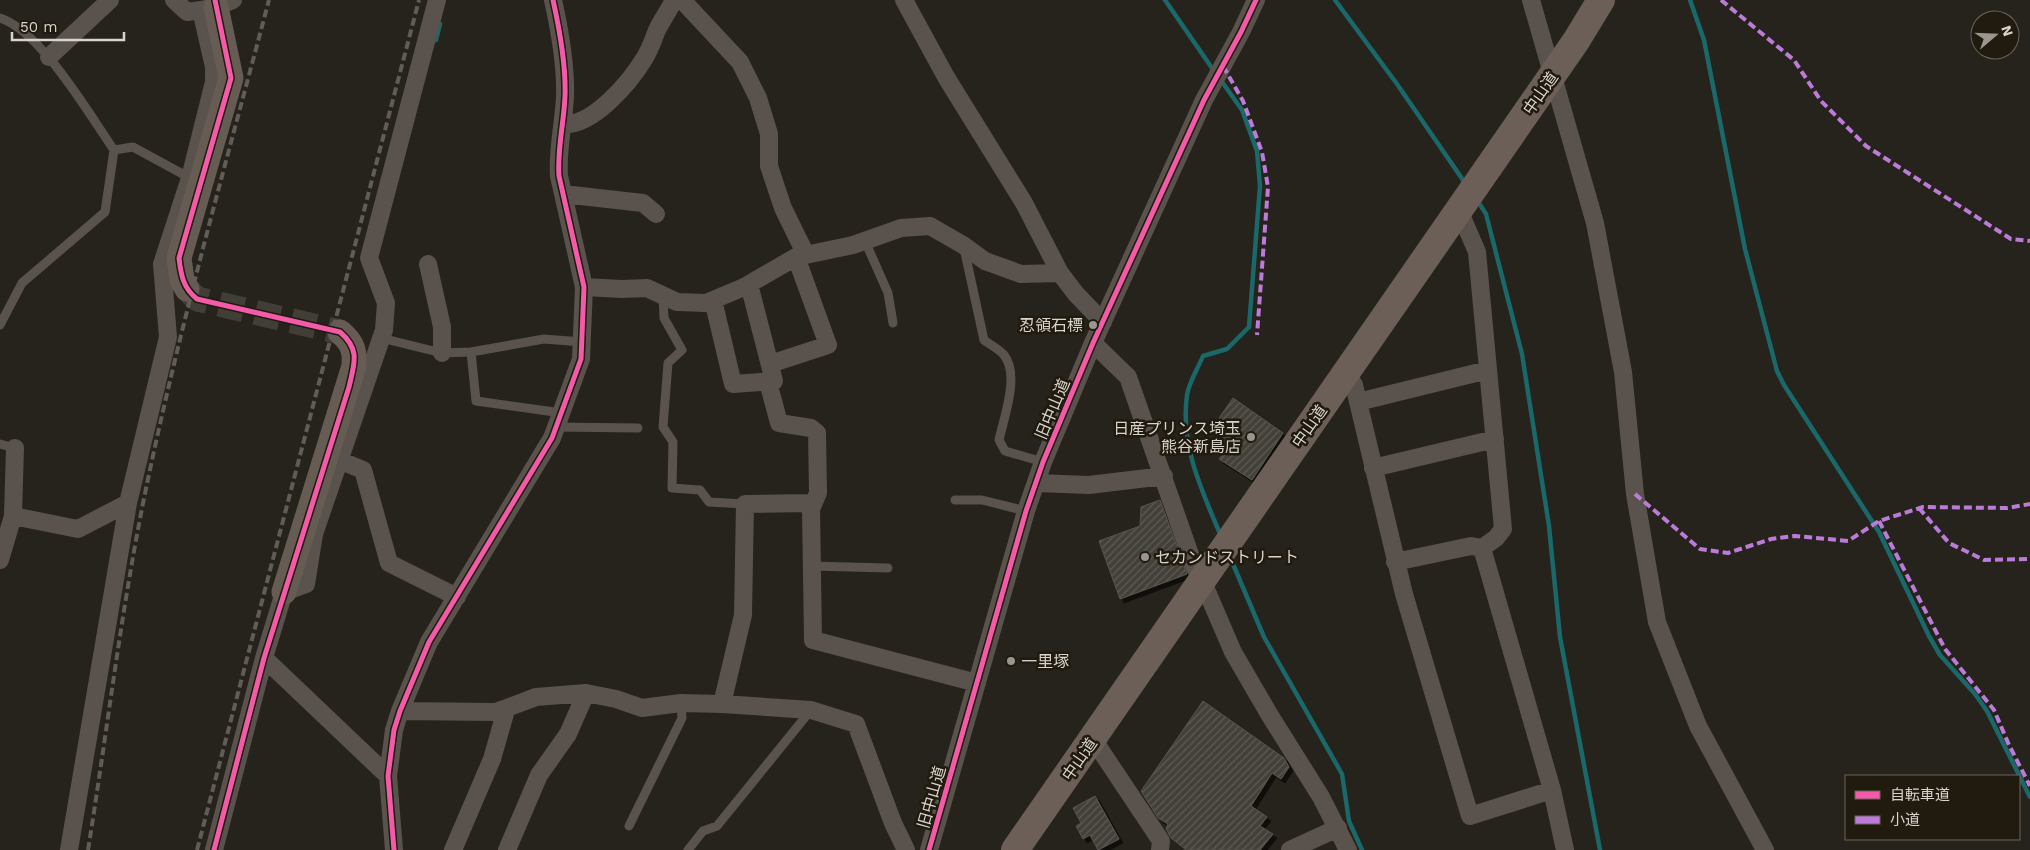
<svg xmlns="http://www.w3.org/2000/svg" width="2030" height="850" font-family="'Work Sans','Noto Sans JP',sans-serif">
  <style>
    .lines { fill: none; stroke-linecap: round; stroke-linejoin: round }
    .stream { stroke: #1a6869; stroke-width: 4.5 }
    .building { fill: url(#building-hatch); stroke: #58544f; filter: url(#shadow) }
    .secondary-tunnel { stroke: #413e37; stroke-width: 25; stroke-dasharray: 25 12; stroke-linecap: butt }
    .lane { stroke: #5a524c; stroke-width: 9 }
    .street { stroke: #5a524c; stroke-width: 18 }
    .secondary { stroke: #665c54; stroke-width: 25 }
    .highway { stroke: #6b5f57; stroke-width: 28 }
    .rail { stroke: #625c57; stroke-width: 4; stroke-dasharray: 8 4; stroke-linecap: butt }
    .quiet { stroke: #bd7bd9; stroke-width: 4; stroke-dasharray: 8 4; stroke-linecap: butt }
    .cycleway-casing { stroke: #201a0f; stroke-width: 8 }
    .cycleway { stroke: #f35aa7; stroke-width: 5 }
    .poi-dot { fill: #9a968f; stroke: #201a0f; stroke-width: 2 }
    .labels { text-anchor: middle; stroke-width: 5; stroke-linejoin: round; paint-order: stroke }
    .street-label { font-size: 16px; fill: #d8d4cd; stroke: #201a0f }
    .poi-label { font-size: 16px; fill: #d8d4cd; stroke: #201a0f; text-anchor: end }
  </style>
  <defs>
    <pattern id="building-hatch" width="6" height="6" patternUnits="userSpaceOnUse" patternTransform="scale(1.25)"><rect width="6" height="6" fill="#434039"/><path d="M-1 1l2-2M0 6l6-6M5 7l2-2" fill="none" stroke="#5d5b54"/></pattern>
    <filter id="shadow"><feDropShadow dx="4" dy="4" stdDeviation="0" flood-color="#0009"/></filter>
  </defs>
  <rect width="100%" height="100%" fill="#26231c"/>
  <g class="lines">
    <path class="stream" d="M1165,0L1214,71
      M1335,0L1397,84L1465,183
      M1690,0L1704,40L1745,249L1777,371L1784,385L1879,532L1929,636L1940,655L1975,694L1987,711L2030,797
      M431,39L436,40L440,24
      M1220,79L1242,110L1257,151L1260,186L1249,327L1227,349L1203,356C1198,368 1189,382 1187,395C1180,446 1202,491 1221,536
      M1477,200L1486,214L1522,354L1549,526L1560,637L1600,850
      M1230,557L1264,637L1342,774L1349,821L1362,850"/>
  </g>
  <path class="building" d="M1233,398L1283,433L1252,480L1219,459L1224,453L1217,445L1224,439L1221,435L1227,424L1219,418Z
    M1160,500L1187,574L1120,599L1099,541L1140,526L1141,507Z
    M1203,701L1284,758L1289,767L1281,779L1272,773L1251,806L1267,817L1260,826L1273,834L1260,850H1186L1171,838L1166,829L1168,824L1158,818L1141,791Z
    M1095,796L1119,839L1098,850L1090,835L1083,839L1076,826L1081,823L1073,808Z"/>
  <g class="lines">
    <path class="secondary-tunnel" d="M187,289L197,299L340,332"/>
    <path class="lane" d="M0,18C41,31 89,114 114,150L133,147L190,178
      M865,241L888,293L893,323
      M964,248L984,340C990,345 999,349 1004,355C1020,375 1004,417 999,440L1005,451L1043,462
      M663,296L664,318L682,350L668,363L663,427L673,442L672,488L700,490L709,502L745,504
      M0,325L22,283L105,212L114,150
      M381,338L442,353L471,352
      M562,413L476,401L471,352L544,339L582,342
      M556,427L638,428
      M0,444L15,448
      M955,500H982L1026,511
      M811,566L888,568
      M629,826L682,718L681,703
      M688,850L703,831L717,826L811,710"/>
    <path class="street" d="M174,0L187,12L201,10
      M682,0L740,62L758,98L769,134V166L783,208L806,255
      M904,0L946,77L1024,203L1060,273L1076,294L1103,322
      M1531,0L1595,223L1623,372L1635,494L1657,622L1698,726L1765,850
      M49,57L110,0
      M564,124C593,126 630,82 644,59C650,50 653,40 657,30C662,20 669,10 674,0
      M563,194L643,203L656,214
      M428,264L442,327V353
      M584,287L622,289L647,288L677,302L706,303L744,287L796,257L853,245L901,228L930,226L963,245L985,261L1021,274L1060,273
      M713,300L733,384L774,381L749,284
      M1093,343L1128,377L1194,566L1202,580L1233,652L1269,714L1321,797L1348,850
      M770,364L828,345L796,257
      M1345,373L1354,385L1404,594L1470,816L1552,790
      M768,382L779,423L811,428L817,433L818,493L811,509
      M1358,402L1488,370
      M339,460L363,470L389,563L457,597
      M1373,468L1495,439
      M1036,483L1089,485L1164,476
      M13,516L15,448
      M1482,548L1552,790L1565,850
      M0,560L13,516L78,529L128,503
      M1395,562L1471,546L1482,548L1496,538L1503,529L1477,252L1459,210
      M264,658L388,776
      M722,704L743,615L745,504L808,503L811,509L813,640L977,683
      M400,711L496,712L536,697L586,693L616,699L642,708L681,703L722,704L811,710L856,724L893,823L906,850
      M1093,739L1161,841L1160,850
      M69,850L128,503L168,337L162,264L190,178L214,82V67L201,10L216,7L233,0
      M214,850L264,658L284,592L306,584L314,534L384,330L386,303L369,258L437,0
      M394,850L388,776L394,730L400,711L429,642L552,438L581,359L584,287L559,176C557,149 564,123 565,96C566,68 559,27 553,0
      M453,850L492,759L506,710
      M507,850L539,775L568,734L586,693
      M929,850L1026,511L1043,462L1093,343L1204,100L1241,32L1256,0
      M1290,850L1338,828"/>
    <path class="secondary" d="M187,289L182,280L179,258L231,78L216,7
      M284,592L354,366C355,351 353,343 340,332"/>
    <path class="highway" d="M1015,850L1576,41L1601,0"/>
    <path class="rail" d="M88,850C108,726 122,602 148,479C182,318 227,159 269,0
      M197,850L419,0"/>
    <path class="quiet" d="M1721,0L1794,60L1821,101L1866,146L2011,239L2030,241
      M1223,66L1243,101L1262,152L1268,187L1257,335
      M1635,494L1700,549L1728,553L1771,539L1795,536L1848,541L1879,521L1923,507L2007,508L2030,504
      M1919,508L1949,543L1984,560L2030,559
      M1879,521L1945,649L1994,710L2009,745L2030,786"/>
    <defs>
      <path id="cycleway" d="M214,850L264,658L349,387C354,364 361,350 340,332L197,299C183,288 181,275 179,258L231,78L215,0
        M394,850L388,776L394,730L400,711L429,642L552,438L581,359L584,287L559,176C557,149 564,123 565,96C566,68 559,27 553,0
        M929,850L1026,511L1043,462L1093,343L1204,100L1241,32L1256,0"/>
    </defs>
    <use href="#cycleway" class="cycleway-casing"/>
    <use href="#cycleway" class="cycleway"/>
  </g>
  <g class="poi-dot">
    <circle cx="1093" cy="325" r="5"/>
    <circle cx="1251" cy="437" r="5"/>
    <circle cx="1145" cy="557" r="5"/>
    <circle cx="1011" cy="661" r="5"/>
  </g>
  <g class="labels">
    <g class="street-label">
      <text transform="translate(1540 93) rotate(-55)" y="6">中山道</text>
      <text transform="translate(1052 409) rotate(-67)" y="6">旧中山道</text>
      <text transform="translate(1309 426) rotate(-55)" y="6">中山道</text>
      <text transform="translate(1079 759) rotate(-55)" y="6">中山道</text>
      <text transform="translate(931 797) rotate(-74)" y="6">旧中山道</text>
    </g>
    <g class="poi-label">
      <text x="1083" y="331">忍領石標</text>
      <text x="1241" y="434">日産プリンス埼玉<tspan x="1241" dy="18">熊谷新島店</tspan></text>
      <text x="1155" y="563" text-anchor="start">セカンドストリート</text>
      <text x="1021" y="667" text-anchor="start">一里塚</text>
    </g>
  </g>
  <rect x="1845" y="775" width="175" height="65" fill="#201a0f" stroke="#6a645b"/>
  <rect x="1855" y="791" width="25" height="8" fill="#f35aa7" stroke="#6a645b"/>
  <text x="1890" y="800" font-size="15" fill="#d8d4cd">自転車道</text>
  <rect x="1855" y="816" width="25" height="8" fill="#bd7bd9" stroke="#6a645b"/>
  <text x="1890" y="825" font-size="15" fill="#d8d4cd">小道</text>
  <g transform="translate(1995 35) rotate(71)"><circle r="24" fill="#201a0f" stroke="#6a645b"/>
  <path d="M0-4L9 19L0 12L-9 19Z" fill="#9a968f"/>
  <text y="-8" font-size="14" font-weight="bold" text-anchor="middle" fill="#d8d4cd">N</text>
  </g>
  <path d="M12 32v8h112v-8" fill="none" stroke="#d8d4cd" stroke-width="2.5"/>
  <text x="20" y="32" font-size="15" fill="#d8d4cd" stroke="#201a0f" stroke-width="4" paint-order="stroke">50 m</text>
</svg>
